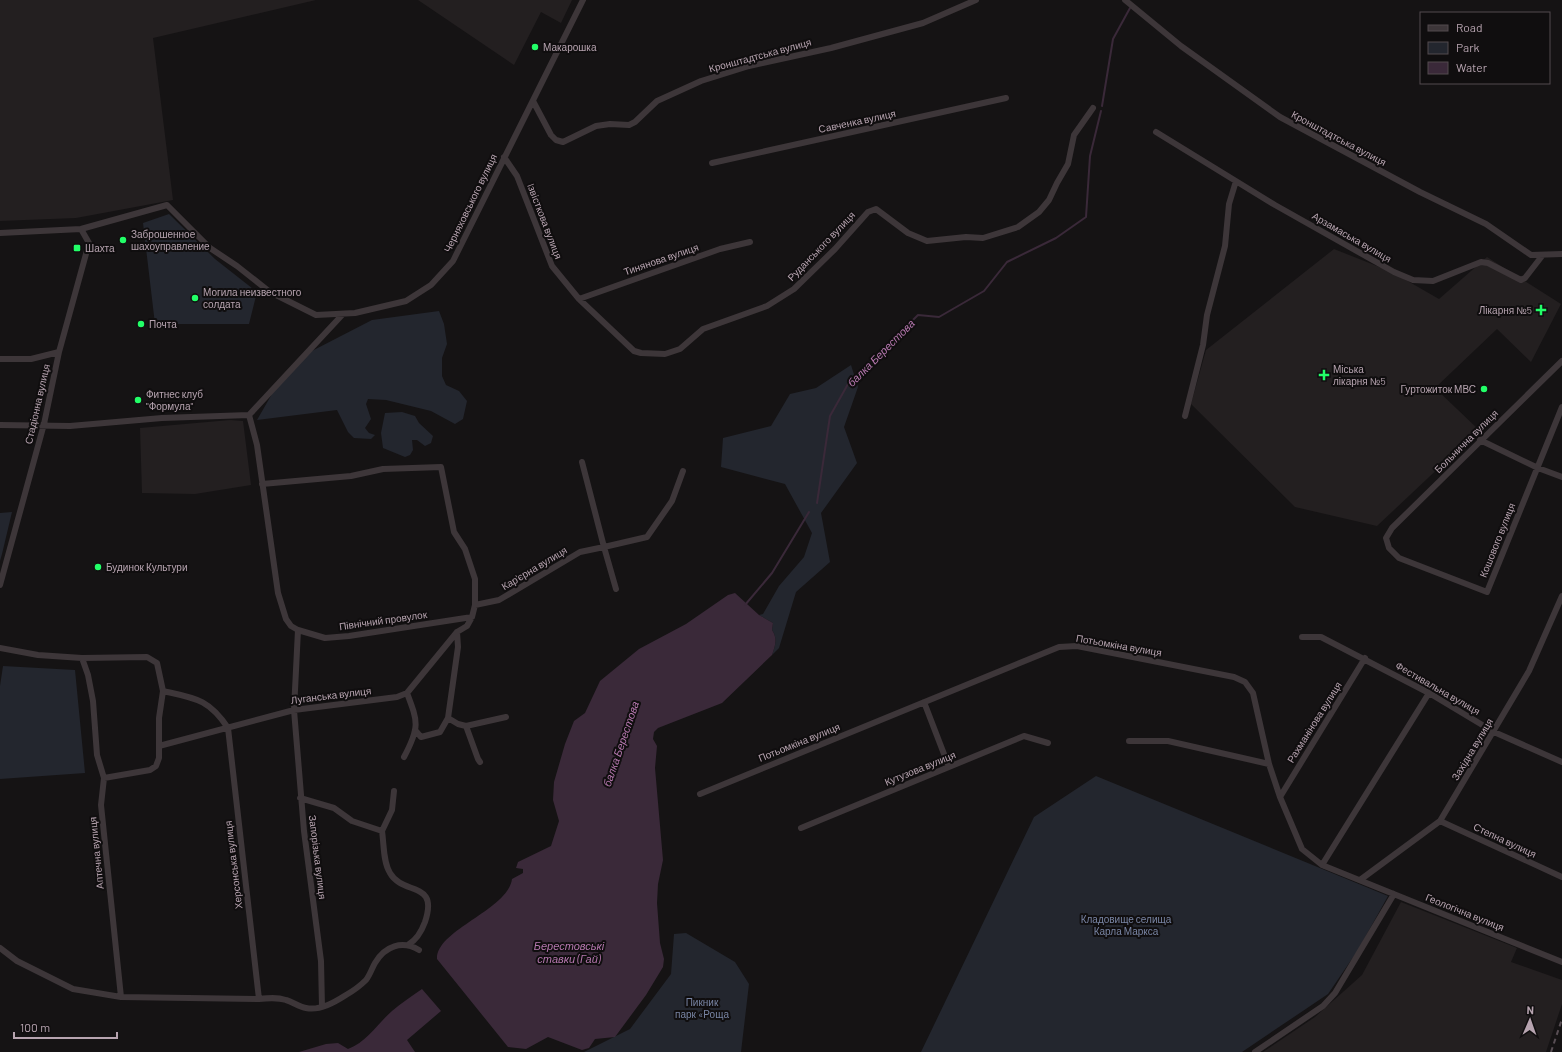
<svg xmlns="http://www.w3.org/2000/svg" width="1562" height="1052" font-family="Barlow,sans-serif">
  <style>
    .built { fill: #231f20 }
    .green { fill: #23262e }
    .water { fill: #3a2939 }
    .lines { fill: none; stroke-linecap: round; stroke-linejoin: round }
    .stream { stroke: #3a2939; stroke-width: 2 }
    .street { stroke: #3d3639; stroke-width: 6 }
    .rail { stroke: #584e54; stroke-width: 2; stroke-dasharray: 5 4; stroke-linecap: butt }
    .poi-dot { fill: #22ff68; stroke: #100e0f; stroke-width: 1.5 }
    .labels { text-anchor: middle; stroke-width: 4; stroke-linejoin: round; paint-order: stroke }
    .poi-label { font-size: 10px; fill: #b7a4b0; stroke: #100e0f; text-anchor: start }
    .street-label { font-size: 10px; fill: #b7a4b0; stroke: #100e0f }
    .park-label { font-size: 10px; fill: #7985a4; stroke: #100e0f }
    .water-label { font-size: 11px; font-style: italic; fill: #b577ae; stroke: #100e0f }
  </style>
  <rect width="100%" height="100%" fill="#151314"/>
  <path class="built" d="M0,0H316L153,38L173,200L76,218L0,221Z
    M418,0H572L561,23L541,12L514,65Z
    M1334,249L1392,272L1439,299L1487,257L1561,304L1531,362L1497,329L1435,388L1479,430L1377,526L1295,507L1191,404L1206,350Z
    M230,420L243,421L251,485L195,494L142,493L140,428Z
    M1401,902L1517,948L1511,962L1562,980V1004L1546,1052H1263L1315,1017L1362,975Z"/>
  <path class="green" d="M169,214L215,259L257,292L249,324H155L143,223Z
    M439,311L444,324L447,344L442,358V376L446,385L459,391L467,401L463,419L455,424L431,411L386,400L368,399L366,404L371,419L365,428L369,433L375,435L371,439L354,438L348,432L337,410L257,420L280,380L308,353L372,320Z
    M851,365L858,387L844,427L857,463L821,513L830,562L796,592L779,648L772,655C775,646 778,639 772,630L773,623L759,615L763,614L779,586L804,557L812,533L785,484L721,467L723,438L771,426L790,394L816,388Z
    M402,412L415,416L419,423L433,436L431,443L425,446L417,440H412L413,450L410,455L405,457L383,448L381,433L385,413Z
    M12,512L2,554L0,561V513Z
    M3,666L75,670L85,773L0,779V686Z
    M1096,776L1388,896L1358,950L1328,994L1242,1052H921L1034,817Z
    M686,933L735,962L749,984L741,1052H584L630,1029L671,974L674,934Z"/>
  <path class="water" d="M735,593L759,615L773,623L772,630C778,639 775,646 772,655L722,703L658,728L654,732L653,739L657,746L655,768L663,860L658,884L657,903L660,943L664,959L663,967L646,995L615,1037L595,1039L589,1048L582,1050L548,1037L526,1049L508,1047L437,959C436,930 508,910 512,879L523,873V869L516,868L518,862L551,846L559,821L553,800L554,782L565,744L574,721L585,713L600,681L639,649L686,624L728,595Z
    M422,989L441,1011L407,1040L415,1052H299L326,1044L338,1043L348,1049C367,1042 377,1024 392,1011C401,1003 412,996 422,989Z"/>
  <g class="lines">
    <path class="stream" d="M1102,106L1113,39L1130,8
      M817,503L830,416L848,384L918,315L939,317L984,291L1007,262L1056,238L1086,217L1090,156L1101,111
      M745,605L772,573L809,512"/>
    <path class="street" d="M1125,0L1181,46L1280,117L1420,192L1486,224L1531,255L1562,254
      M533,101L551,135L556,140L563,142L596,126L610,124L629,125L635,122L657,101L701,81L749,66L831,48L923,23L976,0
      M1156,132L1275,205L1394,272L1413,280L1433,281L1481,262L1488,263L1521,280L1525,278L1542,256
      M504,157L517,176L552,266L579,299L634,351L641,353L665,354L680,349L703,329L767,306L794,289L835,249L868,212L876,209L908,233L927,241L966,237L983,238L1018,227L1039,212L1049,200L1057,183L1068,164L1074,135L1093,108
      M712,163L1006,98
      M0,233L81,229L167,205L210,248L237,266L270,292L316,315L355,313L406,301L431,285L453,261L583,0
      M579,299L720,249L750,242
      M0,359H31L59,352
      M1562,361L1392,528L1386,538L1389,548L1399,558L1487,592L1562,407
      M249,415L257,445L278,593L286,619L291,626L298,630L294,710L304,831L321,961L322,1007
      M1185,416L1203,345L1207,315L1225,246L1229,204L1236,181
      M0,425L70,426L162,418L249,415L343,314
      M1480,440L1538,468L1562,477
      M0,585L44,424L59,352L89,243L81,229
      M616,589L604,547L647,537L672,501L683,471
      M475,605L499,600L580,552L604,547L582,462
      M298,630L325,638L349,636L472,617
      M1302,637H1321L1429,693L1494,732L1562,762
      M0,648L38,655L82,658L88,675L93,701L97,755L104,778L101,805L121,997L73,989L17,961L0,948
      M82,658L147,657L157,663L163,691L159,718V758L156,766L150,770L104,778
      M163,691C195,698 209,699 228,728L259,999
      M924,702L949,767
      M448,718L458,647L457,632
      M466,726L478,759L480,762
      M415,730L421,737L440,732L448,718L458,724L466,726L506,717
      M1129,741H1168L1269,764
      M159,746L294,710L397,697L407,693L457,632L467,626L472,617L475,605V579L465,549L454,532L441,467L383,469L351,476L262,484
      M404,757C420,727 418,722 407,693
      M700,794L1059,647L1077,646L1234,677L1245,682L1253,693L1269,764L1280,797L1302,849L1322,865L1562,962
      M1280,797L1365,658
      M300,798L334,808L352,821L382,831L392,810L394,791
      M1440,821L1562,877
      M801,828L1024,736L1048,743
      M382,831C384,844 383,862 390,873C403,896 439,880 425,922C422,930 416,940 409,944
      M1322,865L1429,693
      M1360,880L1440,821L1529,671L1562,596
      M121,997L259,999C268,998 277,997 286,1000C293,1002 299,1007 306,1008C320,1011 335,1002 346,995C353,991 361,985 366,980C370,975 372,968 375,963C385,946 402,940 419,950
      M1255,1052L1323,1006L1335,993L1394,894"/>
    <path class="rail" d="M1551,1052L1562,1019"/>
  </g>
  <g class="poi-dot">
    <circle cx="535" cy="47" r="4"/>
    <circle cx="123" cy="240" r="4"/>
    <rect x="73" y="244" width="8" height="8" rx="2"/>
    <circle cx="195" cy="298" r="4"/>
    <path d="M1539 304h4v4h4v4h-4v4h-4v-4h-4v-4h4z"/>
    <circle cx="141" cy="324" r="4"/>
    <path d="M1322 369h4v4h4v4h-4v4h-4v-4h-4v-4h4z"/>
    <circle cx="1484" cy="389" r="4"/>
    <circle cx="138" cy="400" r="4"/>
    <circle cx="98" cy="567" r="4"/>
  </g>
  <g class="labels">
    <g class="poi-label">
      <text x="543" y="51">Макарошка</text>
      <text x="131" y="238">Заброшенное<tspan x="131" dy="12">шахоуправление</tspan></text>
      <text x="85" y="252">Шахта</text>
      <text x="203" y="296">Могила неизвестного<tspan x="203" dy="12">солдата</tspan></text>
      <text x="1532" y="314" text-anchor="end">Лікарня №5</text>
      <text x="149" y="328">Почта</text>
      <text x="1333" y="373">Міська<tspan x="1333" dy="12">лікарня №5</tspan></text>
      <text x="1476" y="393" text-anchor="end">Гуртожиток МВС</text>
      <text x="146" y="398">Фитнес клуб<tspan x="146" dy="12">"Формула"</tspan></text>
      <text x="106" y="571">Будинок Культури</text>
    </g>
    <g class="street-label">
      <text transform="translate(760 55) rotate(-15)" y="4">Кронштадтська вулиця</text>
      <text transform="translate(857 121) rotate(-12)" y="4">Савченка вулиця</text>
      <text transform="translate(1339 138) rotate(28)" y="4">Кронштадтська вулиця</text>
      <text transform="translate(470 203) rotate(-64)" y="4">Черняховського вулиця</text>
      <text transform="translate(545 221) rotate(69)" y="4">Iзвiсткова вулиця</text>
      <text transform="translate(1352 237) rotate(30)" y="4">Арзамаська вулиця</text>
      <text transform="translate(821 246) rotate(-46)" y="4">Руданського вулиця</text>
      <text transform="translate(661 259) rotate(-19)" y="4">Тинянова вулиця</text>
      <text transform="translate(37 404) rotate(-77)" y="4">Стадіонна вулиця</text>
      <text transform="translate(1466 441) rotate(-45)" y="4">Больнична вулиця</text>
      <text transform="translate(1497 540) rotate(-68)" y="4">Кошового вулиця</text>
      <text transform="translate(534 568) rotate(-31)" y="4">Кар'єрна вулиця</text>
      <text transform="translate(383 620) rotate(-8)" y="4">Північний провулок</text>
      <text transform="translate(1119 645) rotate(10)" y="4">Потьомкіна вулиця</text>
      <text transform="translate(1438 688) rotate(30)" y="4">Фестивальна вулиця</text>
      <text transform="translate(331 695) rotate(-7)" y="4">Луганська вулиця</text>
      <text transform="translate(1314 722) rotate(-58)" y="4">Рахманінова вулиця</text>
      <text transform="translate(799 742) rotate(-22)" y="4">Потьомкіна вулиця</text>
      <text transform="translate(1472 749) rotate(-59)" y="4">Західна вулиця</text>
      <text transform="translate(920 768) rotate(-22)" y="4">Кутузова вулиця</text>
      <text transform="translate(1505 840) rotate(25)" y="4">Степна вулиця</text>
      <text transform="translate(96 853) rotate(-96)" y="4">Аптечна вулиця</text>
      <text transform="translate(318 857) rotate(83)" y="4">Запорізька вулиця</text>
      <text transform="translate(233 865) rotate(-97)" y="4">Херсонська вулиця</text>
      <text transform="translate(1465 912) rotate(22)" y="4">Геологічна вулиця</text>
    </g>
    <g class="park-label">
      <text x="1126" y="923">Кладовище селища<tspan x="1126" dy="12">Карла Маркса</tspan></text>
      <text x="702" y="1006">Пикник<tspan x="702" dy="12">парк «Роща</tspan></text>
    </g>
    <g class="water-label">
      <text transform="translate(881 353) rotate(-45)" y="4">балка Берестова</text>
      <text transform="translate(621 744) rotate(-71)" y="4">балка Берестова</text>
      <text x="569" y="950">Берестовські<tspan x="569" dy="13">ставки (Гай)</tspan></text>
    </g>
  </g>
  <rect x="1420" y="12" width="130" height="72" fill="#100e0f" stroke="#534a4f"/>
  <rect x="1428" y="25" width="20" height="6" fill="#3d3639" stroke="#534a4f"/>
  <text x="1456" y="32" font-size="12" fill="#b7a4b0">Road</text>
  <rect x="1428" y="42" width="20" height="12" fill="#23262e" stroke="#534a4f"/>
  <text x="1456" y="52" font-size="12" fill="#b7a4b0">Park</text>
  <rect x="1428" y="62" width="20" height="12" fill="#3a2939" stroke="#534a4f"/>
  <text x="1456" y="72" font-size="12" fill="#b7a4b0">Water</text>
  <g transform="translate(1530 1020) rotate(2)" stroke="#100e0f" stroke-width="3" paint-order="stroke">
  <path d="M0-3L7 15L0 10L-7 15Z" fill="#b7a4b0"/>
  <text y="-6" font-size="11" font-weight="bold" text-anchor="middle" fill="#b7a4b0">N</text>
  </g>
  <path d="M14 1032v6h103v-6" fill="none" stroke="#b7a4b0" stroke-width="2"/>
  <text x="20" y="1032" font-size="12" fill="#b7a4b0" stroke="#100e0f" stroke-width="3" paint-order="stroke">100 m</text>
</svg>
